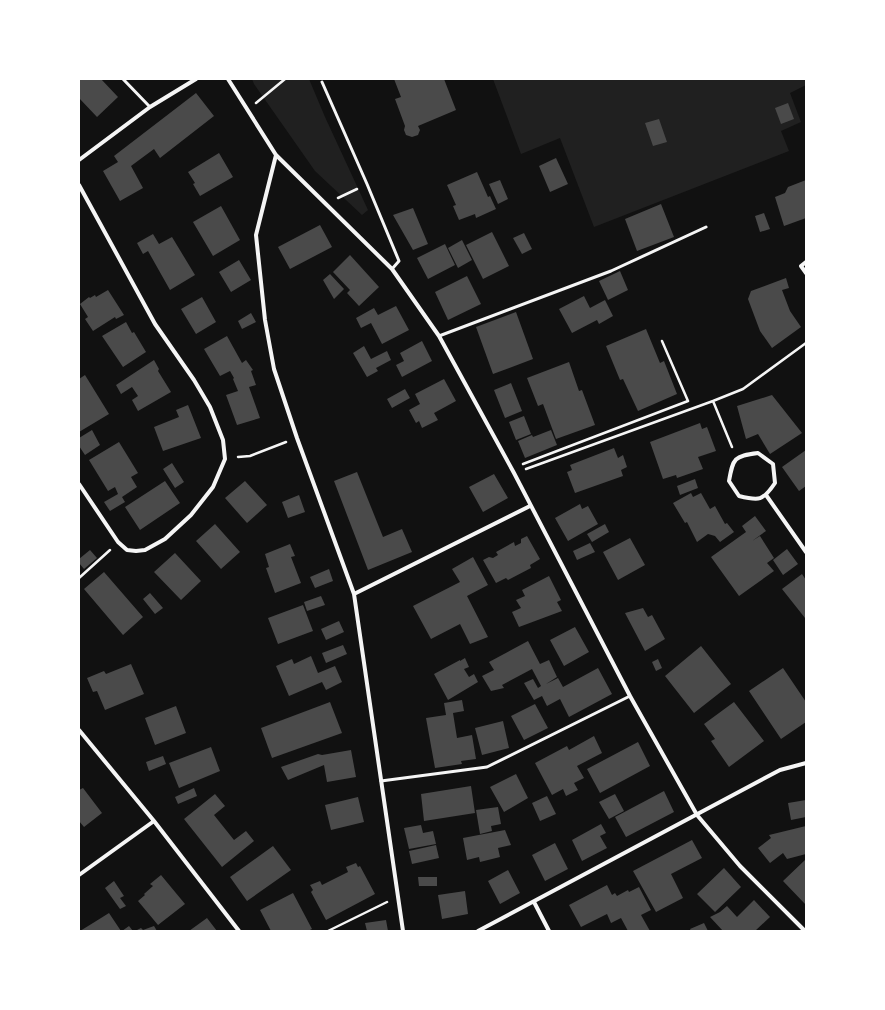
<svg xmlns="http://www.w3.org/2000/svg" width="885" height="1010" font-family="Ubuntu,sans-serif">
  <style>
    .green { fill: #202020 }
    .building { fill: #4a4a4a }
    .lines { fill: none; stroke-linecap: round; stroke-linejoin: round }
    .path { stroke: #f5f5f5; stroke-width: 2.5 }
    .service { stroke: #f5f5f5; stroke-width: 3 }
    .minor { stroke: #f5f5f5; stroke-width: 4 }
  </style>
  <rect width="100%" height="100%" fill="#111"/>
  <path class="green" d="M252,79H309L325,117L368,210L362,215L315,171L254,84Z
    M493,79H806V85L790,93L801,122L781,131L789,151L594,227L560,138L521,154Z"/>
  <path class="building" d="M79,79H101L118,97L97,117L79,98Z
    M394,79H444L456,110L418,126L420,130L418,135L412,137L406,135L404,130L405,126L395,99L401,97Z
    M196,93L214,116L160,158L154,149L131,166L143,188L120,201L103,171L118,162L114,156Z
    M788,103L794,119L781,124L775,108Z
    M659,119L667,142L653,146L645,123Z
    M219,153L233,177L200,196L193,184L195,183L188,172Z
    M556,158L568,184L550,192L539,166Z
    M477,172L488,197L490,196L496,209L476,218L475,214L459,220L453,206L456,205L447,185Z
    M500,180L508,199L498,204L489,184Z
    M806,180V218L784,226L775,197L785,193L788,187Z
    M661,204L674,237L637,251L625,219Z
    M221,206L240,240L213,256L193,222Z
    M413,208L428,244L413,250L393,215Z
    M764,213L770,229L760,232L755,216Z
    M320,225L332,247L290,269L278,247Z
    M492,232L509,266L483,279L466,245Z
    M524,233L532,249L522,254L513,238Z
    M153,234L159,244L172,237L195,275L170,290L148,251L143,254L137,243Z
    M462,240L472,260L458,268L448,248Z
    M445,244L455,265L428,279L417,258Z
    M350,255L379,287L359,306L347,293L350,290L333,272Z
    M239,260L251,280L231,292L219,272Z
    M620,271L628,290L608,300L599,281Z
    M330,274L344,289L334,299L323,280Z
    M467,276L481,304L448,320L435,292Z
    M786,278L789,288L782,290L790,311L801,327L772,348L760,331L748,299L751,291Z
    M108,290L124,315L116,319L115,317L93,331L85,319L88,317L80,304L89,297L90,298L95,295L96,297Z
    M584,296L590,308L605,300L613,316L599,324L597,320L572,333L559,309Z
    M202,297L216,322L196,334L181,309Z
    M396,306L409,330L382,344L371,323L361,328L356,318L374,308L378,315Z
    M516,312L533,359L493,374L476,327Z
    M251,313L256,322L242,329L238,321Z
    M126,322L132,333L134,332L146,352L123,367L102,336Z
    M646,329L660,363L664,361L677,394L638,411L623,379L620,380L606,346Z
    M227,336L242,363L246,360L253,370L251,371L256,385L249,387L260,418L237,425L226,395L238,391L233,379L234,378L230,371L220,376L204,349Z
    M422,341L432,361L402,377L396,365L404,361L400,353Z
    M364,346L371,359L387,351L391,360L376,368L378,371L367,377L353,353Z
    M154,360L159,369L158,371L171,392L138,411L132,400L138,396L132,387L121,394L116,385Z
    M569,362L579,391L582,390L595,425L556,439L543,404L538,406L527,378Z
    M85,375L109,414L79,432V379Z
    M444,379L456,401L434,413L438,420L422,428L419,421L416,423L409,410L420,404L415,394Z
    M511,383L522,411L505,418L494,390Z
    M405,389L410,398L392,408L387,399Z
    M772,395L802,433L770,454L758,434L746,439L737,406Z
    M188,405L201,438L163,451L154,427L179,417L176,410Z
    M524,416L531,434L516,440L509,422Z
    M700,423L702,429L707,427L716,451L698,457L703,469L677,478L676,475L663,479L650,442Z
    M92,430L100,445L85,455L79,446V438Z
    M551,430L557,445L525,458L518,441L532,435L533,437Z
    M119,442L138,473L131,477L137,487L122,497L125,502L110,511L104,502L118,494L115,487L108,491L89,460Z
    M614,448L618,458L623,455L627,467L621,470L623,476L575,493L567,472L572,470L570,465Z
    M806,450V486L799,491L782,467Z
    M172,463L184,482L175,488L163,469Z
    M357,472L383,537L402,529L412,552L368,570L334,481Z
    M494,474L508,498L483,512L469,487Z
    M695,479L698,488L680,495L677,486Z
    M165,481L180,503L140,530L125,507Z
    M245,481L267,505L247,523L225,498Z
    M691,493L693,497L701,493L710,509L715,506L725,524L727,523L734,532L720,542L715,536L708,534L697,542L687,522L685,523L673,503Z
    M299,495L305,512L288,518L282,502Z
    M580,504L582,509L588,506L598,524L568,541L555,518Z
    M755,516L766,531L752,541L760,536L774,558L767,563L774,571L739,596L711,557L746,532L742,526Z
    M215,524L240,552L221,569L196,541Z
    M605,524L609,532L592,542L587,534Z
    M527,536L540,559L530,565L531,568L508,580L506,578L496,583L483,560L489,557L493,558L498,555L496,552L514,542L515,546L521,543V539Z
    M630,538L645,565L618,580L603,552Z
    M590,543L595,552L577,560L573,551Z
    M290,544L295,556L291,557L301,583L275,593L266,568L269,567L265,554Z
    M787,549L798,564L783,575L773,560Z
    M90,550L97,558L84,569L79,563V559Z
    M175,553L201,581L181,600L154,572Z
    M473,557L488,585L467,596L488,637L470,644L460,624L431,639L413,606L460,582L452,569Z
    M329,569L333,581L315,588L310,577Z
    M104,572L143,617L123,635L84,589Z
    M802,574L806,580L805,618L782,589Z
    M549,576L561,600L557,602L562,611L519,627L512,612L521,608L516,600L525,596L522,590Z
    M150,593L163,608L155,614L143,599Z
    M321,596L325,605L307,611L304,602Z
    M303,605L313,631L278,644L268,618Z
    M643,608L648,617L652,615L665,639L645,651L625,613Z
    M339,621L344,632L326,640L321,629Z
    M575,627L589,652L564,666L550,640Z
    M528,641L540,664L549,660L557,677L546,684L558,678L563,687L598,668L612,694L569,717L560,699L547,706L542,696L534,700L524,683L533,679L538,688L541,686L532,669L502,685L504,688L491,691L482,676L494,670L489,662Z
    M343,645L347,654L326,663L322,653Z
    M701,646L731,684L694,713L665,676Z
    M311,656L318,673L335,666L342,682L326,690L322,682L289,696L276,666L292,659L294,664Z
    M465,658L469,667L464,669L469,677L474,674L478,682L448,700L434,674L460,660V661Z
    M658,659L662,668L656,671L652,662Z
    M131,664L144,694L105,710L97,691L93,692L87,678L104,671L106,674Z
    M783,668L806,702V722L781,739L749,691Z
    M462,700L464,711L453,713L457,738L472,735L476,759L461,761L462,764L435,768L426,718L446,715L444,703Z
    M330,702L342,733L272,758L261,728Z
    M734,702L764,741L729,767L711,741L715,739L704,724Z
    M535,704L548,728L524,740L511,716Z
    M176,706L186,733L155,745L145,718Z
    M503,721L509,748L482,755L475,728Z
    M594,736L602,753L577,766L584,778L574,783L578,790L566,796L563,789L552,795L535,763L567,746L569,750Z
    M638,742L650,766L600,793L587,769Z
    M211,747L220,771L179,788L169,763Z
    M351,750L356,777L327,782L324,765L288,780L281,767L318,754L322,755Z
    M163,756L166,764L149,771L146,762Z
    M516,774L528,798L504,812L490,787Z
    M471,786L475,813L424,821L421,794Z
    M83,788L102,813L84,827L79,821V790Z
    M194,788L197,796L178,804L175,797Z
    M664,791L674,812L626,837L615,817Z
    M215,794L225,806L214,815L234,840L246,831L254,841L222,867L184,819Z
    M615,794L624,811L609,819L599,802Z
    M547,796L556,814L540,821L532,803Z
    M358,797L364,822L331,830L325,805Z
    M806,800V817L791,820L788,803Z
    M498,807L501,824L491,826L492,831L480,834L476,810Z
    M601,824L606,833L600,836L607,848L582,861L572,840Z
    M421,825L423,833L433,831L436,844L409,849L404,828Z
    M806,826V854L787,859L783,853L770,863L758,848L771,838L769,835Z
    M505,830L511,845L498,848L500,857L480,862L479,857L467,860L463,838Z
    M692,840L702,858L671,874L683,898L656,912L633,871Z
    M555,843L568,869L545,881L532,855Z
    M436,845L439,858L412,864L409,851Z
    M273,846L291,870L247,901L230,877Z
    M805,860L806,861V905L783,881Z
    M356,863L358,867L360,866L375,894L326,920L311,892L313,890L310,885L320,881L322,885L348,872L346,867Z
    M724,868L741,887L715,912L697,894Z
    M508,870L520,893L500,904L488,881Z
    M161,875L185,904L158,925L138,901L145,895L144,894L153,886L150,884Z
    M418,877H437V886H419Z
    M114,881L124,896L120,898L126,906L120,909L105,888Z
    M607,885L612,895L615,893L617,896L628,890L629,892L639,887L651,910L641,915L650,931H628L621,918L611,923L607,914L581,927L569,905Z
    M465,891L468,914L442,919L438,895Z
    M293,893L312,929L308,931H271L260,910Z
    M754,900L770,917L755,931H723L710,917L720,912L727,906L737,917Z
    M109,913L121,931H80L93,923Z
    M207,918L217,931H189Z
    M386,920L388,931H367L365,923Z
    M704,923L708,931H691L690,929Z
    M129,926L133,931H122Z
    M154,926L157,931H135L141,928L143,930Z"/>
  <g class="lines">
    <path class="path" d="M256,103L285,79
      M338,198L357,189
      M713,401L732,447
      M238,457L250,456L286,442
      M523,464L688,401L662,341
      M526,469L713,401L743,389L806,343
      M79,578L110,550
      M328,931L387,902"/>
    <path class="service" d="M123,79L150,107
      M322,82L367,184L399,261L392,269
      M439,336L611,271L706,227
      M381,781L487,767L630,696"/>
    <path class="minor" d="M228,79L276,155L392,269L439,336L514,473L630,696L697,815L740,866L805,931
      M276,155L256,235L265,320L274,369L297,438L354,594L403,931
      M79,160L150,107L196,79
      M79,185L155,324L194,380L210,407L223,440L225,459L213,487L191,515L165,539L145,550L136,551L127,550L118,542L79,484
      M806,262L801,266L806,273
      M758,453L773,464L775,483C763,501 759,501 739,496L729,481C733,458 734,456 758,453Z
      M766,495L806,552
      M354,594L530,506
      M79,730L154,821L239,931
      M79,875L154,821
      M534,902L549,931
      M478,931L780,770L806,763"/>
  </g>
  <rect width="885" height="1010" fill="none" stroke="#ffffff" stroke-width="160"/>
</svg>
